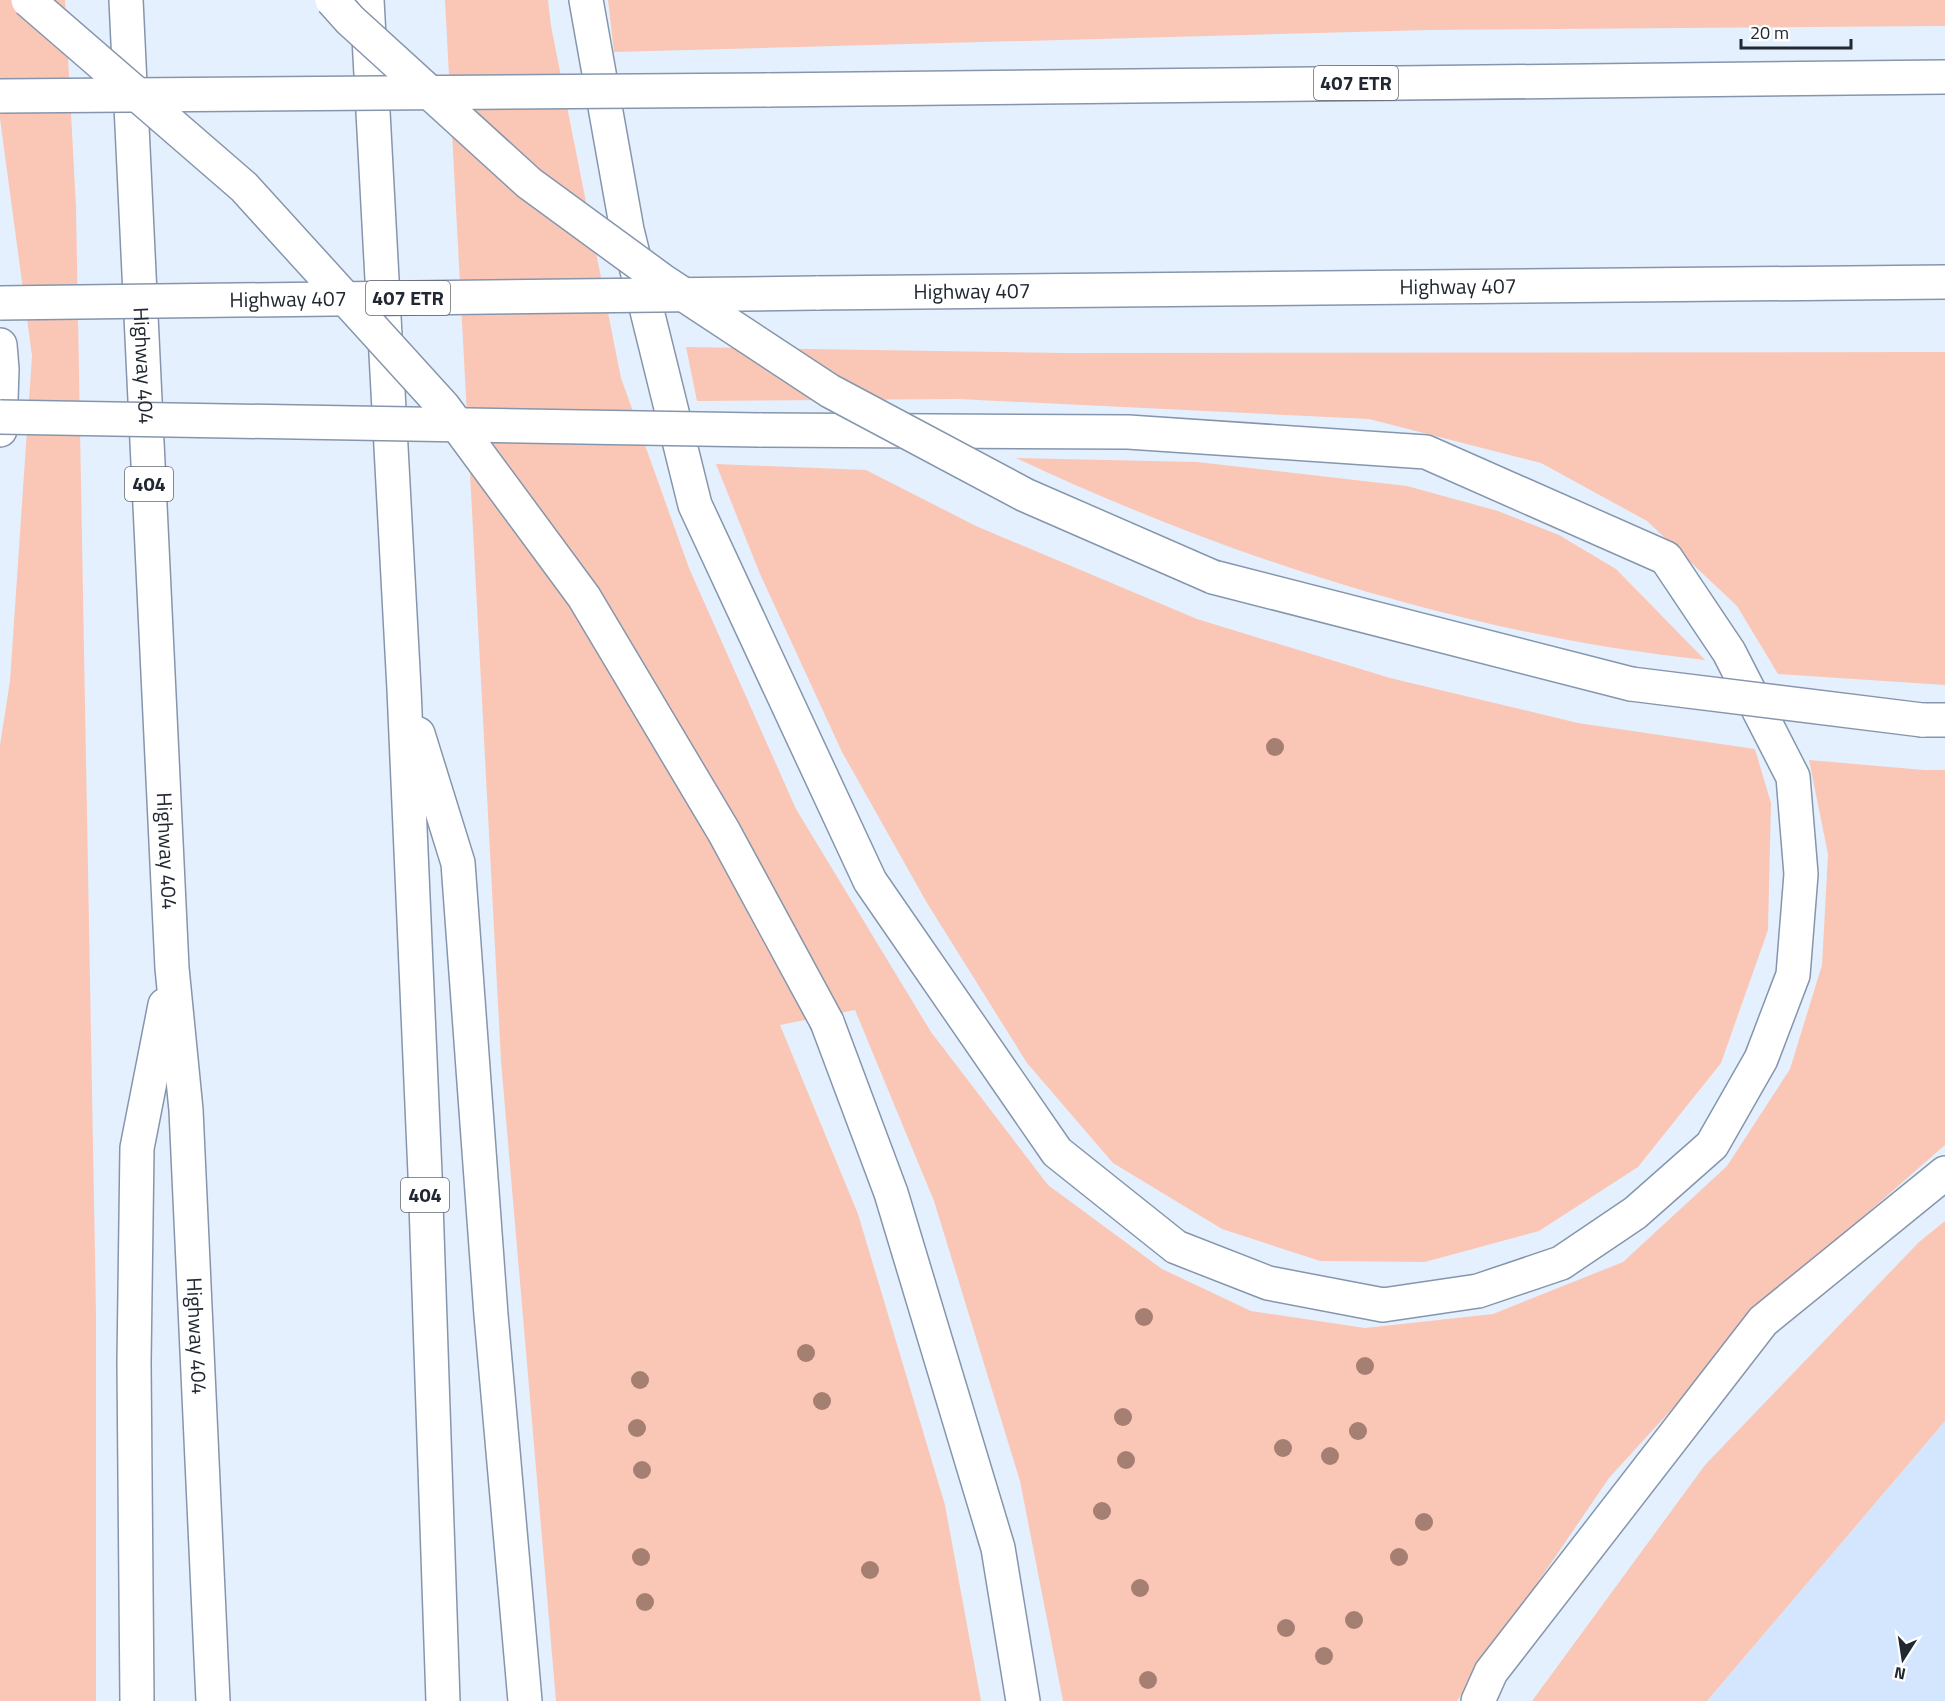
<svg xmlns="http://www.w3.org/2000/svg" width="1945" height="1701" font-family="'Titillium Web',sans-serif">
  <style>
    .built { fill: #d3e6fe }
    .green { fill: #fac7b6 }
    .lines { fill: none; stroke-linecap: round; stroke-linejoin: round }
    .highway-casing { stroke: #8596ac; stroke-width: 36 }
    .highway { stroke: #fff; stroke-width: 33 }
    .highway-bridge-casing { stroke: #8596ac; stroke-width: 36; stroke-linecap: butt }
    .highway-bridge { stroke: #fff; stroke-width: 33 }
    .tree { fill: #a67f73 }
    .labels { text-anchor: middle; stroke-width: 6; stroke-linejoin: round; paint-order: stroke }
    .shield { fill: #fff; stroke: #64686f; stroke-width: 1.5 }
    .shield-label { font-size: 20px; font-weight: bold; fill: #212831 }
    .street-label { font-size: 21px; fill: #212831; stroke: #fff }
  </style>
  <rect width="100%" height="100%" fill="#e5f0fe"/>
  <path class="built" d="M1945,1421V1701H1707Z"/>
  <path class="green" d="M0,0H65L76,207L96,1311V1701H0V745L10,681L32,356L0,119Z
    M445,0H548L551,26L621,378L689,568L796,809L931,1032L1048,1185L1162,1269L1251,1311L1365,1328L1493,1314L1623,1262L1727,1166L1790,1069L1822,965L1828,854L1809,760L1924,770H1945V1145L1785,1285L1609,1478L1457,1701H1063L1020,1481L934,1201L855,1010L780,1025L858,1214L945,1505L981,1701H556L501,1061Z
    M608,0H1945V26L1430,30L614,52Z
    M686,347L1065,353L1945,352V685L1778,674L1737,606L1647,521L1541,463L1369,419L958,399L697,401Z
    M1016,458L1197,462L1407,486L1498,511L1559,535L1616,569L1705,660C1468,635 1231,559 1016,458Z
    M716,464L866,470L976,526L1197,619L1390,678L1578,723L1755,749L1771,803L1768,930L1721,1063L1638,1167L1539,1231L1425,1262L1320,1261L1222,1229L1113,1163L1027,1063L927,903L842,752L760,574Z
    M1945,1221V1421L1707,1701H1532L1705,1465L1919,1242Z"/>
  <g class="lines">
    <defs>
      <g id="highway">
        <path id="s1" d="M126,0L172,968L186,1110L213,1701"/>
        <path d="M367,0L404,689L425,1174L443,1701"/>
        <path d="M586,0L627,230L695,505L870,881L1057,1152L1176,1247L1268,1283L1383,1305L1478,1291L1561,1263L1635,1213L1712,1145L1761,1059L1793,975L1801,874L1793,777L1729,652L1666,558L1426,452L1128,432L759,430"/>
        <path d="M767,90L1945,77"/>
        <path id="s2" d="M816,293L1945,282"/>
        <path d="M0,345L2,369L0,430"/>
        <path d="M1213,577L1631,684"/>
        <path d="M1922,720H1945"/>
        <path d="M418,734L458,863L491,1315L525,1701"/>
        <path d="M827,1022L891,1193L998,1548L1023,1701"/>
        <path d="M137,1701L134,1363L137,1148L165,1005"/>
        <path d="M1478,1701L1491,1672L1763,1321L1945,1173"/>
      </g>
    </defs>
    <use href="#highway" class="highway-casing"/>
    <use href="#highway" class="highway"/>
    <defs>
      <g id="highway-bridge">
        <path d="M28,0L244,187L443,406L584,597L724,832L827,1022"/>
        <path d="M332,0L350,20L529,183L663,281L830,391L1025,495L1213,577"/>
        <path d="M0,96L767,90"/>
        <path id="s3" d="M0,303L816,293"/>
        <path d="M0,417L759,430"/>
        <path d="M1631,684L1922,720"/>
      </g>
    </defs>
    <use href="#highway-bridge" class="highway-bridge-casing"/>
    <use href="#highway-bridge" class="highway-bridge"/>
  </g>
  <g class="tree">
    <circle cx="1275" cy="747" r="9"/>
    <circle cx="1144" cy="1317" r="9"/>
    <circle cx="806" cy="1353" r="9"/>
    <circle cx="1365" cy="1366" r="9"/>
    <circle cx="640" cy="1380" r="9"/>
    <circle cx="822" cy="1401" r="9"/>
    <circle cx="1123" cy="1417" r="9"/>
    <circle cx="637" cy="1428" r="9"/>
    <circle cx="1358" cy="1431" r="9"/>
    <circle cx="1283" cy="1448" r="9"/>
    <circle cx="1330" cy="1456" r="9"/>
    <circle cx="1126" cy="1460" r="9"/>
    <circle cx="642" cy="1470" r="9"/>
    <circle cx="1102" cy="1511" r="9"/>
    <circle cx="1424" cy="1522" r="9"/>
    <circle cx="641" cy="1557" r="9"/>
    <circle cx="1399" cy="1557" r="9"/>
    <circle cx="870" cy="1570" r="9"/>
    <circle cx="1140" cy="1588" r="9"/>
    <circle cx="645" cy="1602" r="9"/>
    <circle cx="1354" cy="1620" r="9"/>
    <circle cx="1286" cy="1628" r="9"/>
    <circle cx="1324" cy="1656" r="9"/>
    <circle cx="1148" cy="1680" r="9"/>
  </g>
  <g class="labels">
    <g class="shield">
      <rect x="1314" y="66" width="84" height="34" rx="4.5"/>
      <rect x="366" y="281" width="84" height="34" rx="4.5"/>
      <rect x="125" y="467" width="48" height="34" rx="4.5"/>
      <rect x="401" y="1178" width="48" height="34" rx="4.5"/>
    </g>
    <g class="shield-label">
      <text x="1356" y="90">407 ETR</text>
      <text x="408" y="305">407 ETR</text>
      <text x="149" y="491">404</text>
      <text x="425" y="1202">404</text>
    </g>
    <g class="street-label">
      <text dy="7" stroke="none"><textPath href="#s2" startOffset="642">Highway 407</textPath></text>
      <text dy="7" stroke="none"><textPath href="#s2" startOffset="156">Highway 407</textPath></text>
      <text dy="7" stroke="none"><textPath href="#s3" startOffset="288">Highway 407</textPath></text>
      <text dy="7" stroke="none"><textPath href="#s1" startOffset="366">Highway 404</textPath></text>
      <text dy="7" stroke="none"><textPath href="#s1" startOffset="852">Highway 404</textPath></text>
      <text dy="7" stroke="none"><textPath href="#s1" startOffset="1338">Highway 404</textPath></text>
    </g>
  </g>
  <g transform="translate(1903 1659) rotate(192)" stroke="#ffffff" stroke-width="4.5" paint-order="stroke">
  <path d="M0-4.5L10 22L0 15L-10 22Z" fill="#212831"/>
  <text y="-9" font-size="16" font-weight="bold" text-anchor="middle" fill="#212831">N</text>
  </g>
  <path d="M1741 39v9h110v-9" fill="none" stroke="#212831" stroke-width="3"/>
  <text x="1750" y="39" font-size="18" fill="#212831" stroke="#ffffff" stroke-width="4.5" paint-order="stroke">20 m</text>
</svg>
